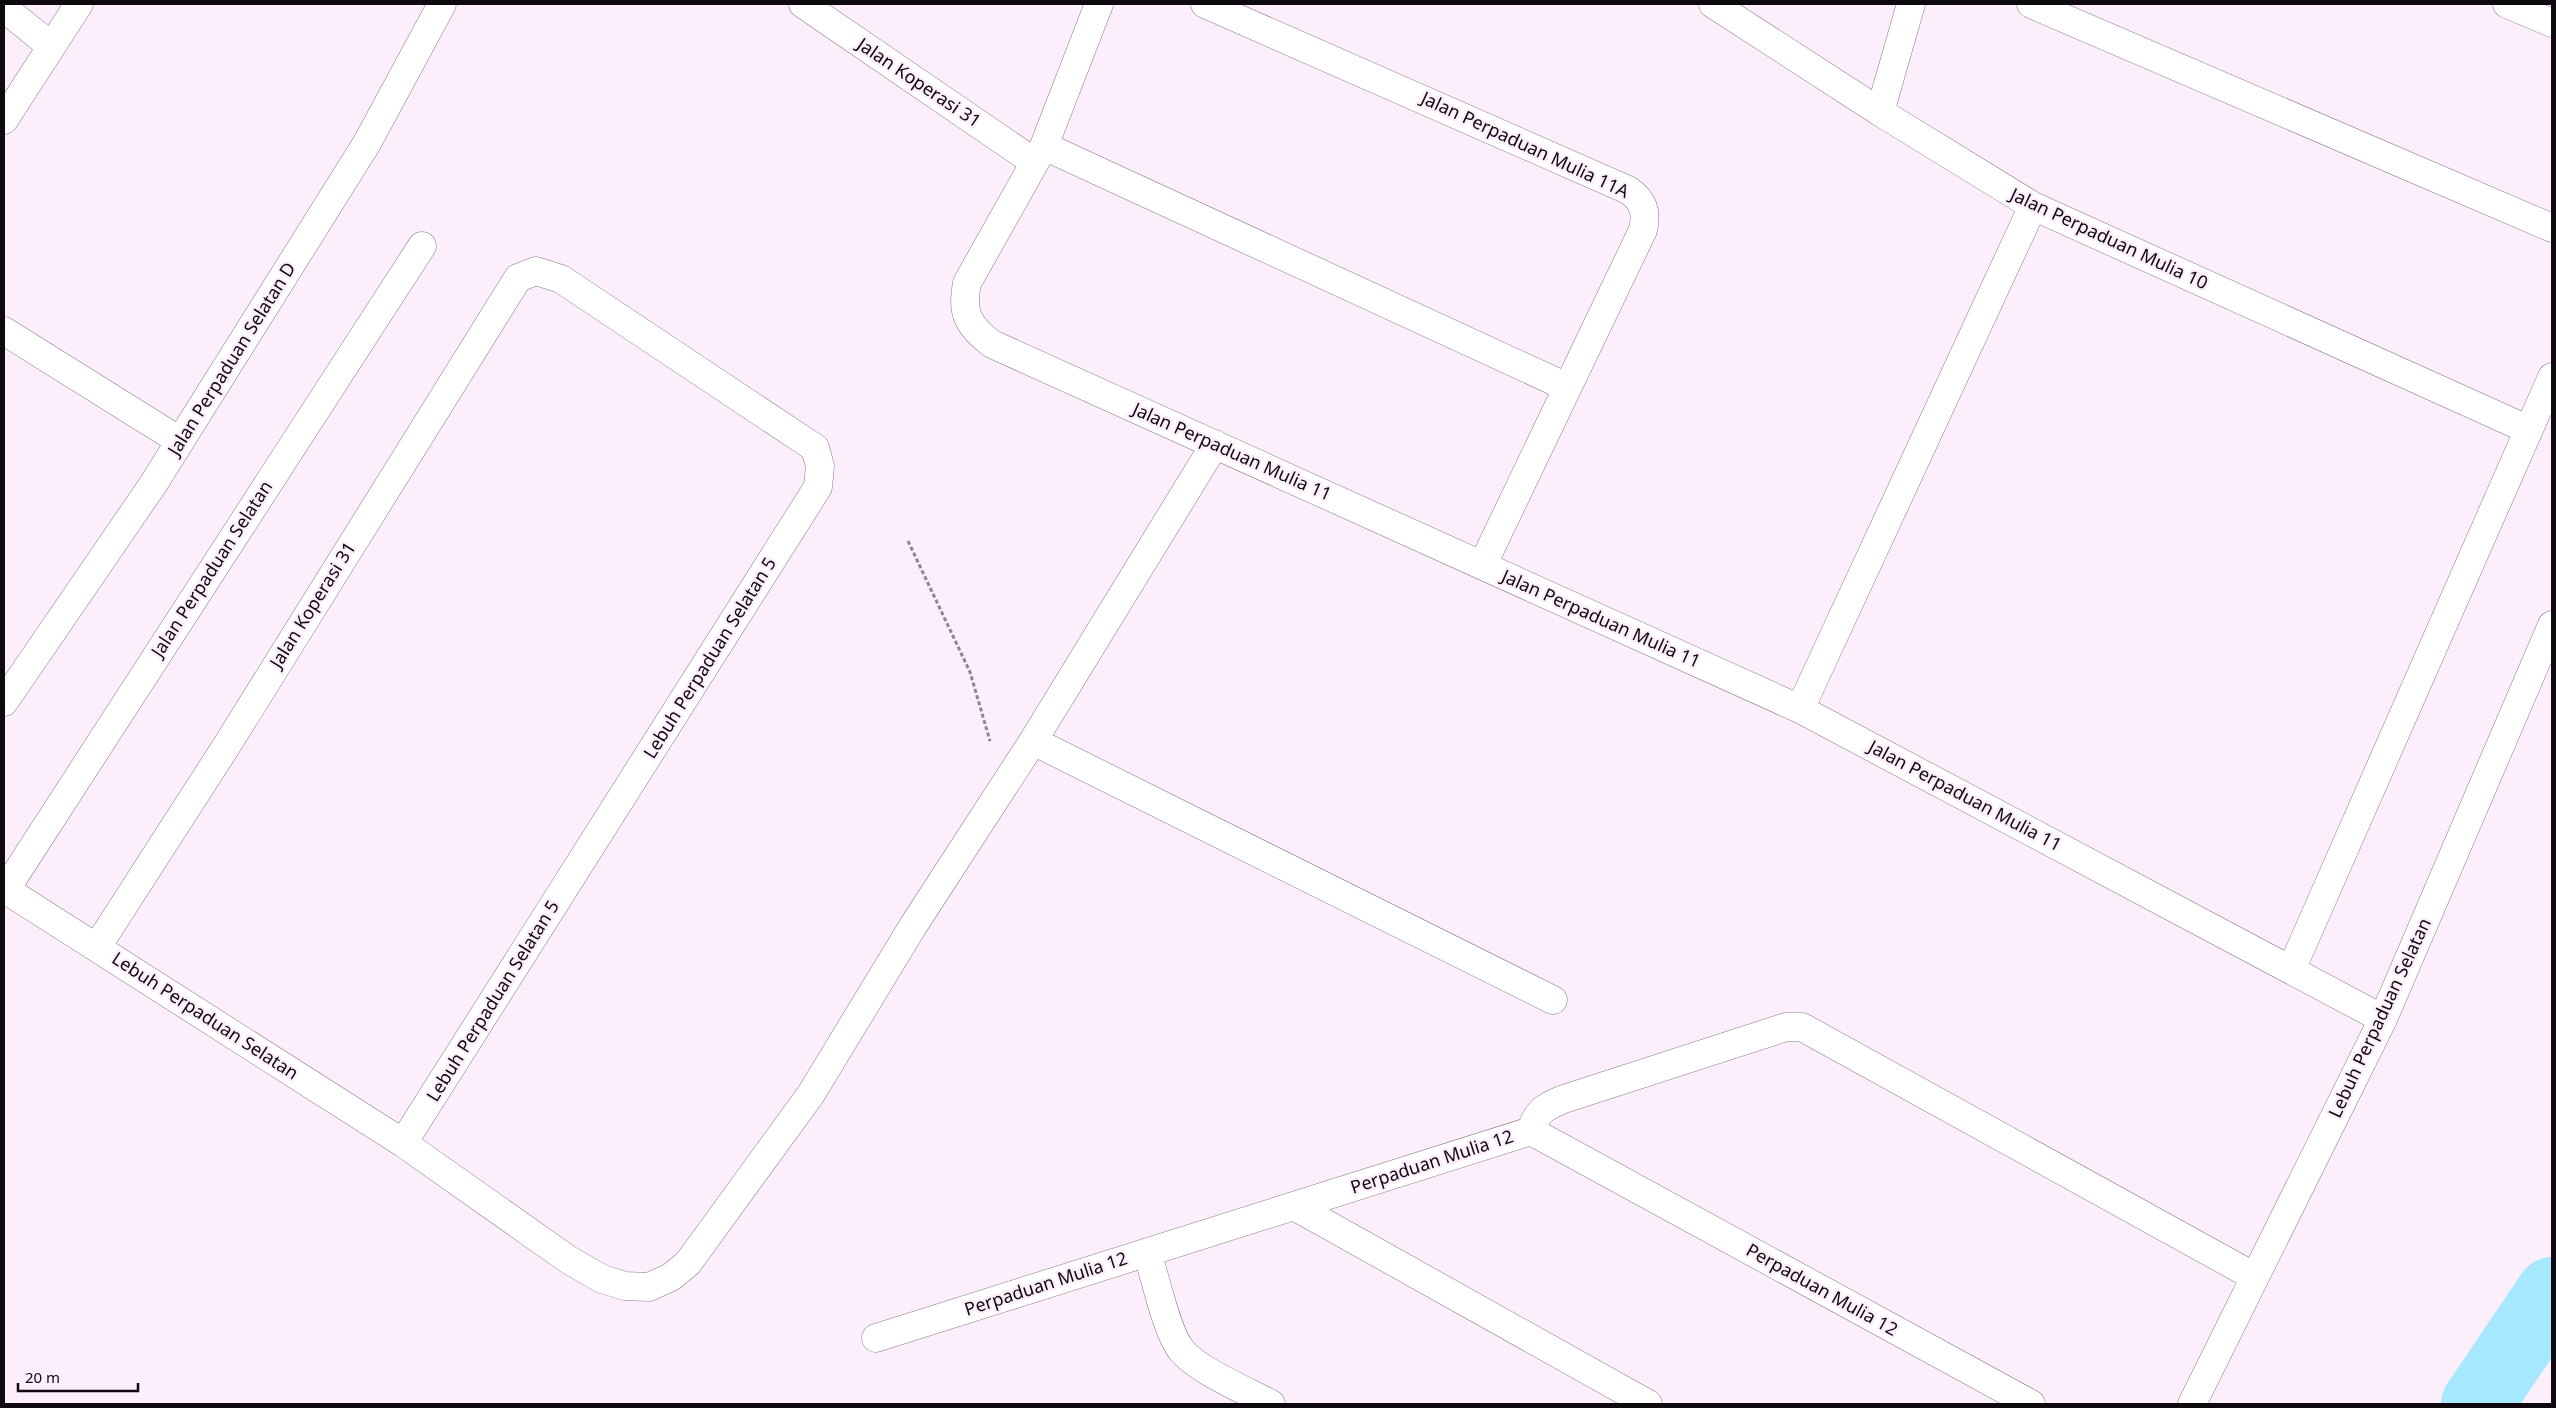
<svg xmlns="http://www.w3.org/2000/svg" width="2556" height="1408" font-family="'Noto Sans',sans-serif">
  <style>
    .lines { fill: none; stroke-linecap: round; stroke-linejoin: round }
    .river { stroke: #a6e8fe; stroke-width: 72 }
    .minor-casing { stroke: #887b87; stroke-width: 29 }
    .path { stroke: #8f858f; stroke-width: 3; stroke-dasharray: 4 2.5; stroke-linecap: butt }
    .minor { stroke: #fff; stroke-width: 28 }
    .labels { text-anchor: middle; stroke-width: 5; stroke-linejoin: round; paint-order: stroke }
    .street-label { font-size: 18px; fill: #0f0a0f; stroke: #fdeefc }
  </style>
  <rect width="100%" height="100%" fill="#fdeefc"/>
  <g class="lines">
    <path class="river" d="M2477,1404L2552,1293"/>
    <defs>
      <path id="minor" d="M803,4L1034,162
        M1099,4L1044,146L967,283C961,313 968,326 992,344L1800,709L2383,1019
        M1205,4L1628,190C1644,201 1647,212 1643,230L1483,564
        M1713,4L1880,112L2033,206L2529,430
        M2031,4L2552,228
        M2507,4L2552,23
        M4,8L51,46
        M1880,112L1911,4
        M4,120L79,4
        M1044,146L1567,387
        M4,331L180,441
        M4,702L154,483L367,143L442,4
        M1800,709L2033,206
        M1033,741L1553,1000
        M6,890L403,1143L569,1260L602,1279L625,1286L649,1287L671,1277L688,1263L811,1094L913,926L1033,741L1215,444
        M4,892L422,246
        M97,947L227,745L518,278L536,271L561,279L815,448L820,466L818,487L403,1143
        M2292,968L2552,377
        M1531,1131C1537,1110 1545,1107 1564,1099L1786,1027H1802L2255,1277
        M1294,1206L1648,1404
        M1147,1252C1155,1276 1167,1334 1182,1351C1199,1371 1247,1391 1271,1404
        M876,1338L1531,1131L2031,1404
        M2192,1404L2383,1019L2552,625"/>
    </defs>
    <use href="#minor" class="minor-casing"/>
    <path class="path" d="M908,541L970,672L990,741"/>
    <use href="#minor" class="minor"/>
  </g>
  <g class="labels">
    <g class="street-label">
      <text transform="translate(919 83) rotate(34)" y="6">Jalan Koperasi 31</text>
      <text transform="translate(1525 145) rotate(25)" y="6">Jalan Perpaduan Mulia 11A</text>
      <text transform="translate(2109 239) rotate(25)" y="6">Jalan Perpaduan Mulia 10</text>
      <text transform="translate(232 359) rotate(-58)" y="6">Jalan Perpaduan Selatan D</text>
      <text transform="translate(1232 452) rotate(24)" y="6">Jalan Perpaduan Mulia 11</text>
      <text transform="translate(212 569) rotate(-57)" y="6">Jalan Perpaduan Selatan</text>
      <text transform="translate(313 605) rotate(-58)" y="6">Jalan Koperasi 31</text>
      <text transform="translate(1601 619) rotate(24)" y="6">Jalan Perpaduan Mulia 11</text>
      <text transform="translate(710 658) rotate(-58)" y="6">Lebuh Perpaduan Selatan 5</text>
      <text transform="translate(1965 796) rotate(28)" y="6">Jalan Perpaduan Mulia 11</text>
      <text transform="translate(493 1001) rotate(-58)" y="6">Lebuh Perpaduan Selatan 5</text>
      <text transform="translate(205 1016) rotate(33)" y="6">Lebuh Perpaduan Selatan</text>
      <text transform="translate(2380 1018) rotate(-65)" y="6">Lebuh Perpaduan Selatan</text>
      <text transform="translate(1432 1162) rotate(-18)" y="6">Perpaduan Mulia 12</text>
      <text transform="translate(1046 1284) rotate(-18)" y="6">Perpaduan Mulia 12</text>
      <text transform="translate(1822 1290) rotate(29)" y="6">Perpaduan Mulia 12</text>
    </g>
  </g>
  <rect width="2556" height="1408" fill="none" stroke="#0f0a0f" stroke-width="10"/>
  <path d="M18 1383v8h120v-8" fill="none" stroke="#0f0a0f" stroke-width="2.5"/>
  <text x="25" y="1383" font-size="15" fill="#0f0a0f" stroke="#fdeefc" stroke-width="4" paint-order="stroke">20 m</text>
</svg>
